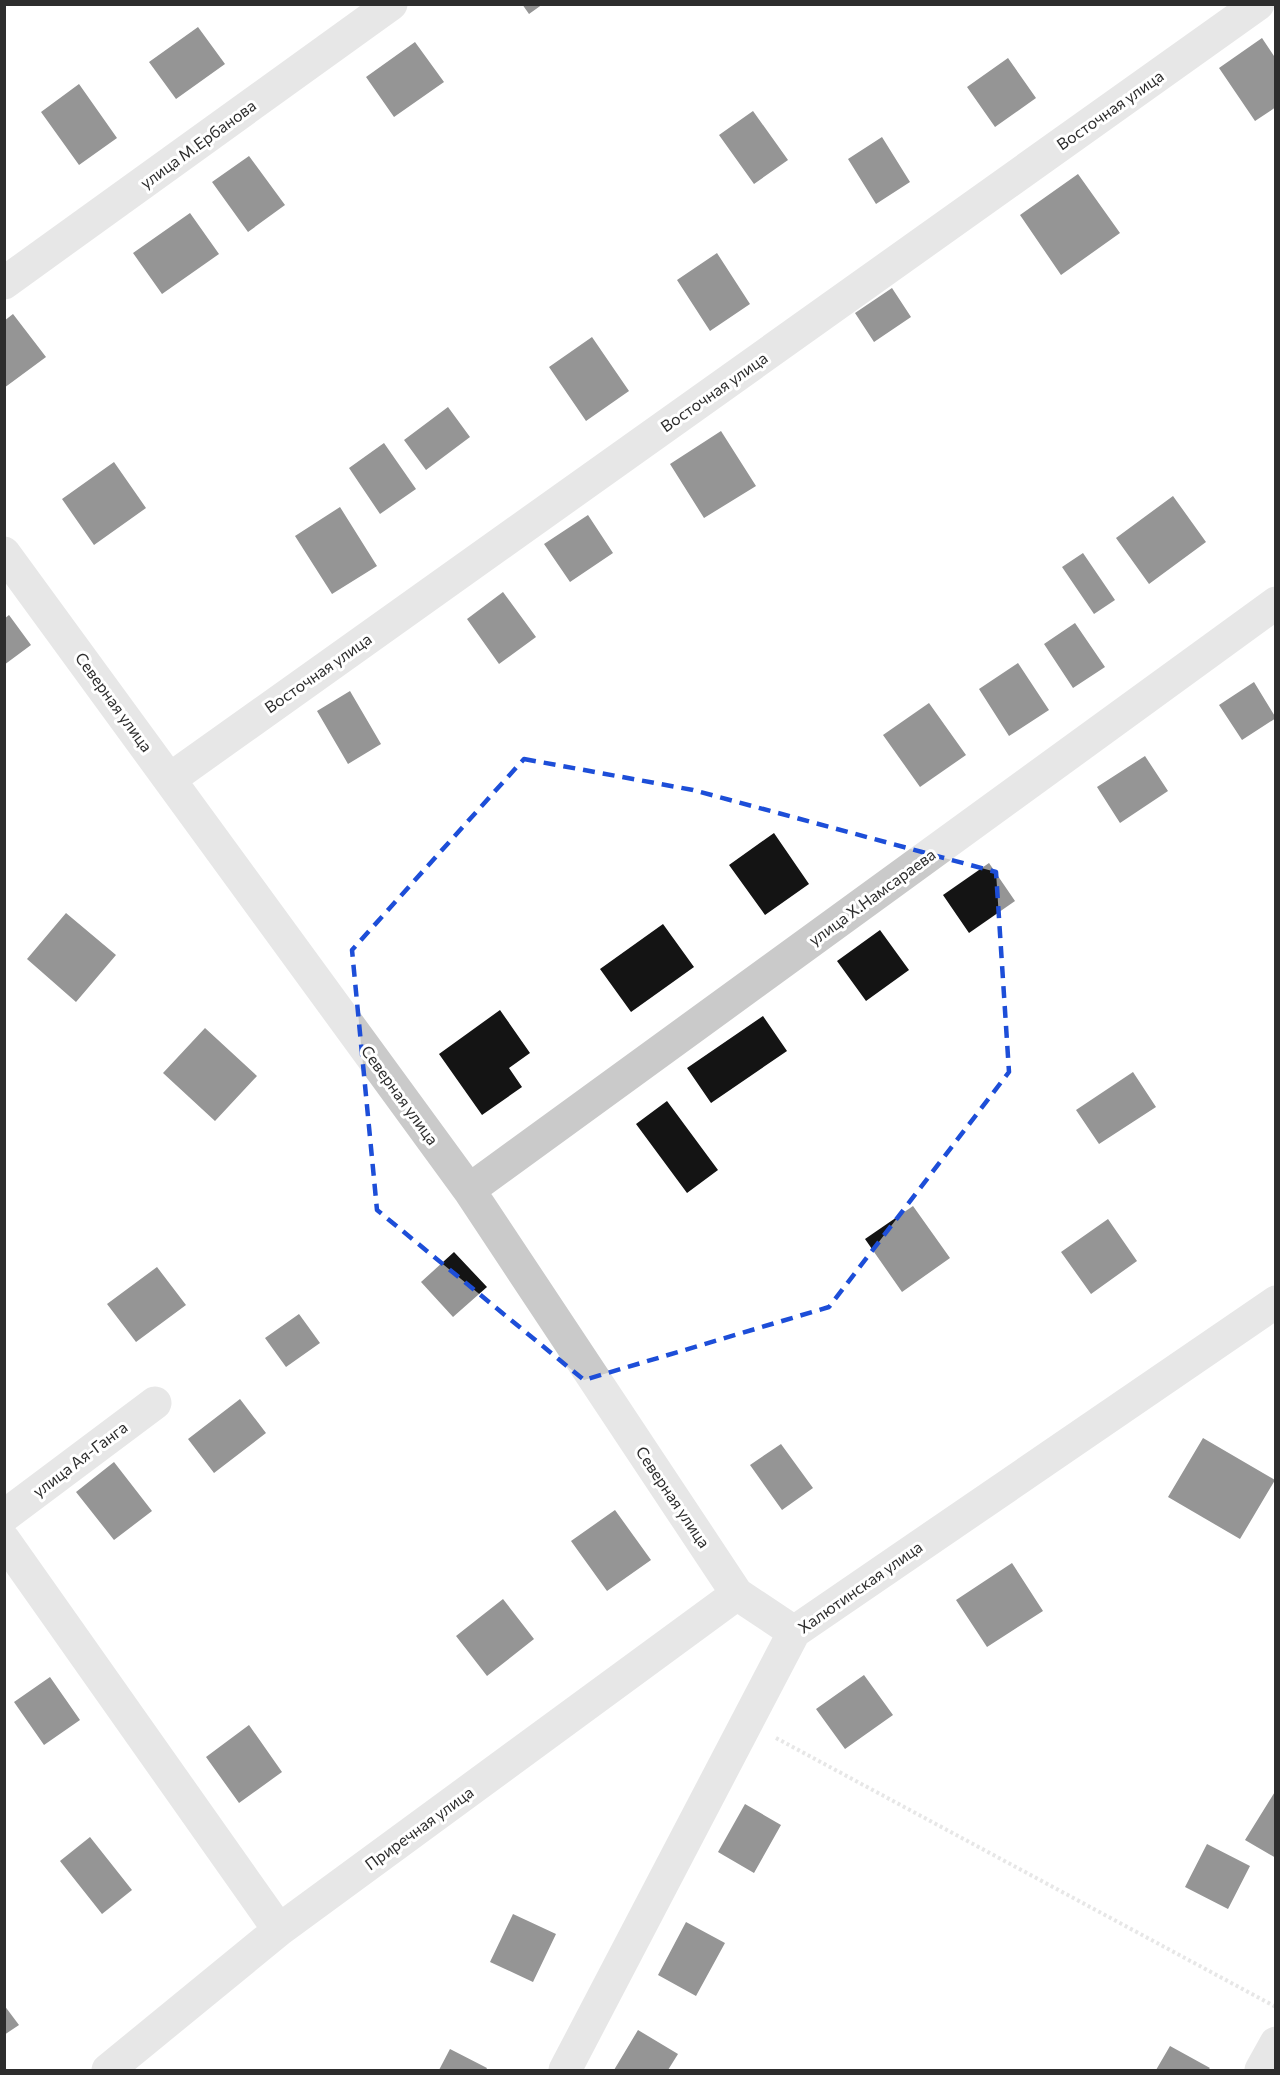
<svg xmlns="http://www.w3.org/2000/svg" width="1280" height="2075" font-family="Commissioner,sans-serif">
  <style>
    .building { fill: #141414 }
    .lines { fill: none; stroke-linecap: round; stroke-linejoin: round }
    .path { stroke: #cacaca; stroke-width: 4; stroke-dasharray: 3 3; stroke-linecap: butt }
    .minor { stroke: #cacaca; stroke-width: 33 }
    .marked { fill: none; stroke: #1d4ed8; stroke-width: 4.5; stroke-dasharray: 12 8; stroke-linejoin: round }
    .labels { text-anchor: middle; stroke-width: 6; stroke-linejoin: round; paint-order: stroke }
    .street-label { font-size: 16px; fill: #2d2d2d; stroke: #fff }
  </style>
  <rect width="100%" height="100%" fill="#fff"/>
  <path class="building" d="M522,4H543L529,14Z
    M198,27L225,64L176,99L149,62Z
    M1262,38L1276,59V107L1255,121L1219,68Z
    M415,42L444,82L394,117L366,77Z
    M1008,58L1036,98L995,127L967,87Z
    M79,84L117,138L79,165L41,112Z
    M753,111L788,160L754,184L719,135Z
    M882,137L910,182L876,204L848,159Z
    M249,156L285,205L248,232L212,182Z
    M1078,174L1120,233L1061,275L1020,215Z
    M190,213L219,254L162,294L133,253Z
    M717,253L750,304L710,331L677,280Z
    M892,288L911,317L874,342L855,313Z
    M13,314L46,357L4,388V321Z
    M592,337L629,391L586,421L549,367Z
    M448,407L470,437L426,470L404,440Z
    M721,431L756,486L704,518L670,464Z
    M384,443L416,489L380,514L349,468Z
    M114,462L146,508L94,545L62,499Z
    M1173,496L1206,542L1149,584L1116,538Z
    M340,507L377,566L332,594L295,536Z
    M588,515L613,553L570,582L544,544Z
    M1083,553L1115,600L1094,614L1062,567Z
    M503,592L536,637L499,664L467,619Z
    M9,615L31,645L4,665V619Z
    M1075,623L1105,667L1073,688L1044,644Z
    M1018,663L1049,710L1009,736L979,689Z
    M1254,682L1276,718L1242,740L1219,705Z
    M350,691L381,744L348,764L317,711Z
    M929,703L966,755L920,787L883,735Z
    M1145,756L1168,791L1120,823L1097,787Z
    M774,833L809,884L765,915L729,865Z
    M989,863L1015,901L969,933L943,895Z
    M66,913L116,955L76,1002L27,959Z
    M663,924L694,967L631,1012L600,969Z
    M880,930L909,970L866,1001L837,961Z
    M500,1010L530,1053L509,1068L522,1087L482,1115L439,1054Z
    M763,1016L787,1051L711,1103L687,1068Z
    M205,1028L257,1076L215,1121L163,1073Z
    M1133,1072L1156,1107L1099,1144L1076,1110Z
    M667,1101L718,1170L687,1193L636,1124Z
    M913,1206L950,1258L902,1292L865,1239Z
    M1108,1219L1137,1261L1091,1294L1061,1252Z
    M454,1252L487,1287L453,1317L421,1282Z
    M157,1267L186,1305L136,1342L107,1304Z
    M299,1314L320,1343L286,1367L265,1338Z
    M240,1399L266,1433L214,1473L188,1439Z
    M1203,1438L1275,1480L1240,1539L1168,1497Z
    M781,1444L813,1488L782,1510L750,1465Z
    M114,1462L152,1511L114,1540L76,1492Z
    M615,1510L651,1560L607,1591L571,1541Z
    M1012,1563L1043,1611L987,1647L956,1600Z
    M503,1599L534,1639L487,1676L456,1636Z
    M864,1675L893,1715L845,1749L816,1709Z
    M50,1677L80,1720L44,1745L14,1702Z
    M249,1725L282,1772L239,1803L206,1757Z
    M1276,1790V1858L1245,1840Z
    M745,1804L781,1825L754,1873L718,1852Z
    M90,1837L132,1890L102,1914L60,1861Z
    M1207,1844L1250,1866L1228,1909L1185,1887Z
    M513,1914L556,1934L533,1982L490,1962Z
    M686,1922L725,1943L696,1996L658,1975Z
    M4,2005L19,2025L4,2035Z
    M638,2030L678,2054L668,2070H614Z
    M1170,2046L1210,2068L1208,2070H1156Z
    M450,2049L487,2068L486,2070H439Z"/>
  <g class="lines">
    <path class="path" d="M776,1738L1276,2007"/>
    <path class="minor" d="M4,283L391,4
      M4,553L469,1190L737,1594L794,1632
      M170,779L1258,4
      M469,1190L1276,603
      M4,1516L155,1403
      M4,1540L279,1930
      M108,2070L279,1930L737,1594
      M565,2070L794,1632L1276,1302
      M1261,2070L1276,2043"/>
  </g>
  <path d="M0 0H1280V2075H0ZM524,759L693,790L996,872L1009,1072L829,1307L584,1380L377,1210L352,950Z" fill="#fff" fill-opacity=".55" fill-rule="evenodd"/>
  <path class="marked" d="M524,759L693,790L996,872L1009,1072L829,1307L584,1380L377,1210L352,950Z"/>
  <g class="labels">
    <g class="street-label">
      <text transform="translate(1110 110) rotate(-35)" y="6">Восточная улица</text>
      <text transform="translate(198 144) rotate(-36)" y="6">улица М.Ербанова</text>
      <text transform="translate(714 392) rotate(-35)" y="6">Восточная улица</text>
      <text transform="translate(318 673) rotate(-35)" y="6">Восточная улица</text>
      <text transform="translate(114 702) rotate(54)" y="6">Северная улица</text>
      <text transform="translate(872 897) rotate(-36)" y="6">улица Х.Намсараева</text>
      <text transform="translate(400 1095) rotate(54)" y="6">Северная улица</text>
      <text transform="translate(80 1459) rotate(-37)" y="6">улица Ая-Ганга</text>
      <text transform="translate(673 1497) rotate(56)" y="6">Северная улица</text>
      <text transform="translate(860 1587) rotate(-35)" y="6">Халютинская улица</text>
      <text transform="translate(419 1828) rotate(-36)" y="6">Приречная улица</text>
    </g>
  </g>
  <rect width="1280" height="2075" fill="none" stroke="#2d2d2d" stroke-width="12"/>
</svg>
